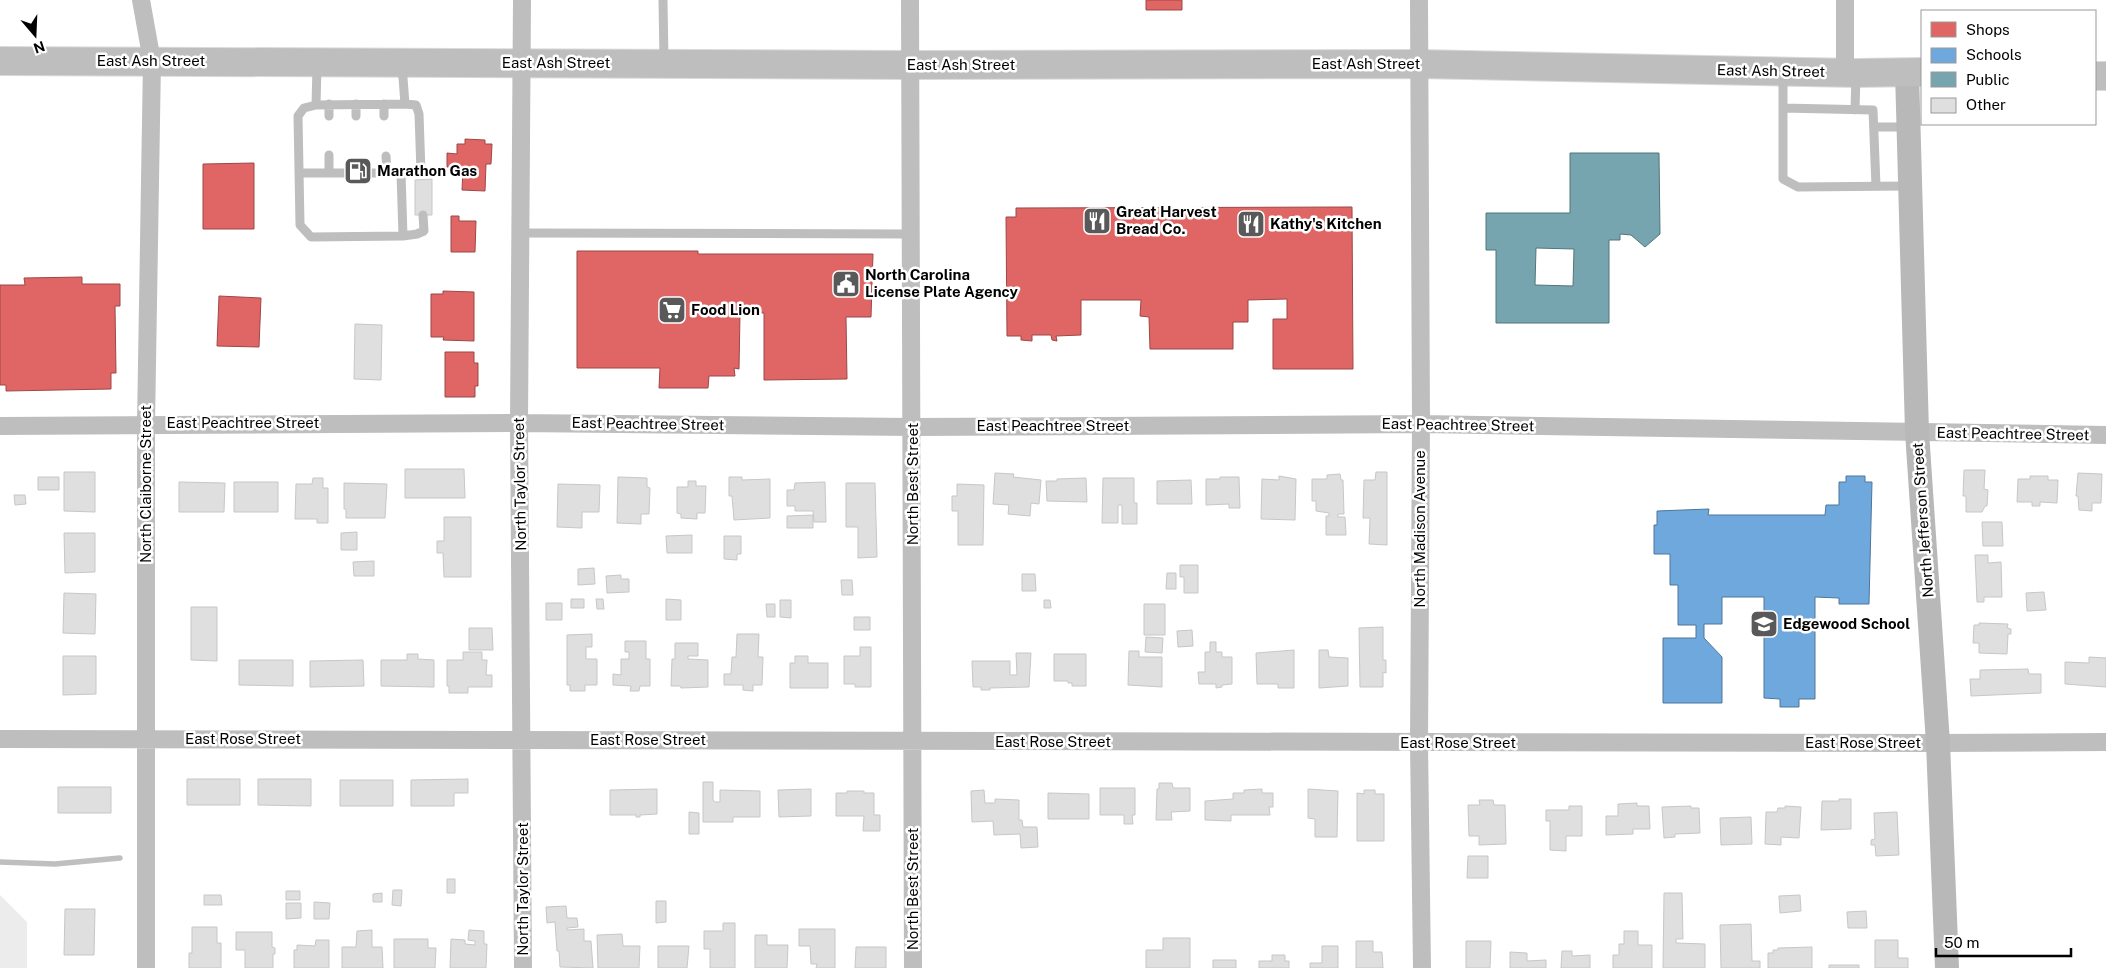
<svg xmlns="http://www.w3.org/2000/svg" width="2106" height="968" font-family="'Public Sans',sans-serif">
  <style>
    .green { fill: #ececec }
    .shops { fill: #e06666; stroke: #9d4747 }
    .schools { fill: #6fa8dc; stroke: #4e769a }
    .public { fill: #76a5af; stroke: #53747a; fill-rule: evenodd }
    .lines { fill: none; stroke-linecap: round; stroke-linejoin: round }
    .stream { stroke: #bfbfbf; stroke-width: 5.5 }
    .building { fill: #dfdfdf; stroke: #c7c7c7 }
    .primary-casing { stroke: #dbdbdb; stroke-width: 30 }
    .lane { stroke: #bebebe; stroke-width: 9 }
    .street { stroke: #bebebe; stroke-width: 18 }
    .secondary { stroke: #b8b8b8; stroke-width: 24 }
    .primary { stroke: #bebebe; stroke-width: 28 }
    .labels { text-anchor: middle; stroke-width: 5; stroke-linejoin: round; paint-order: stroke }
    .street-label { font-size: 15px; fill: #000; stroke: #fff }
    .poi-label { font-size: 15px; font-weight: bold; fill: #000; stroke: #fff; text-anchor: start }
  </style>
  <rect width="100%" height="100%" fill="#fff"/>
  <path class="green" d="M0,895L27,922V968H0Z"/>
  <path class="shops" d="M1146,0H1182V10H1146Z
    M465,139L485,140V144H492L491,164H486L485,191L462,190L463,168L447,167V153L457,154V144H465Z
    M254,163V229H203V164Z
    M1352,207L1353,369H1273V319H1287V299L1248,300V322H1233V349H1150L1149,317L1140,316L1141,300H1081V335L1056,336L1057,341L1052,340L1051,335H1032V341L1021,340V336H1007L1006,217H1016V208Z
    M451,216H459V221H476L475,252H451Z
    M577,251H698V254H873L871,317H846L847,379L764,380V313H740L739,369L734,368L735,376H709L708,388H659L660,368H577Z
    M82,277V284H120V306H115L116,373H111V389L6,391V385H0V285H25L24,278Z
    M443,291L474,292V341L443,340L444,337H431V294H443Z
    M219,296L261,298L259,347L217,346Z
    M445,352H474V363H478V386H475V397H445Z"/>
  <path class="schools" d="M1846,476H1865V482H1872L1869,604H1839V598L1815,597V699H1799V707H1780V699L1764,698V597H1722V624H1704V638L1722,657V703H1663V638H1696V625H1678V585H1670V554H1654V525H1657V511L1709,509L1708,515H1825L1826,505H1839V482H1846Z"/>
  <path class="public" d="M1570,153H1659L1660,234L1645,247L1631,235L1620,234V240H1609V323H1496V250H1486V213H1570ZM1536,248L1574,249L1573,286L1535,285Z"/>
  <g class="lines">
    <path class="stream" d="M0,862L55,864L120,858"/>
  </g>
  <path class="building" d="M432,179V215H415V180Z
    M355,324L382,325L381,380L354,379Z
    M405,469H464L465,498H405Z
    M1964,470H1985L1984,489L1988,490L1987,506H1985L1982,512H1966V496H1963Z
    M64,472H95V512L64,511Z
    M1376,472H1387V545L1369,544L1370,518H1363L1364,480H1375Z
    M995,473L1014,474L1013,477L1041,480L1039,504L1031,503L1030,516L1008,514L1009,505L993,504Z
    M2078,473L2102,474L2101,503H2092V511L2079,510L2078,496H2076Z
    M1340,474L1341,480H1343L1344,514H1338V517H1345L1346,535H1326V516H1329V513L1316,511V501H1312V479H1327V475Z
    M1279,476L1296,479L1295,520L1261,519L1262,479L1279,480Z
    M2030,476H2048V480H2058L2057,503L2040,502V506H2032V502H2017L2018,479H2030Z
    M38,477H59V490H38Z
    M618,477L647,478V487L650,488L649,514H641V524L617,523Z
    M729,477H742V480L770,479V518L734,520L732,496H729Z
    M1220,477H1239L1240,508H1229V504L1206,505V479H1220Z
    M313,478H323V488H328V523H317V519H295L296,484H312Z
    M1086,478L1087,502L1047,501L1046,481H1057V479Z
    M1103,478H1134V503H1137V524H1122V505H1118V523H1102Z
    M1191,480L1192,504H1157V481Z
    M688,481H696V486H706L705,513H697V519L681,518V514L677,513V487H688Z
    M179,482L225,483L224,512H179Z
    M234,482H278V512H234Z
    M825,482L826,522H814L813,511H795V506H787V490H794L795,483Z
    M344,483L387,484L385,518H346V509H344Z
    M846,483H875L877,557L858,558V527H846Z
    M558,484L600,485L599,512H582V528L557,527Z
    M957,484L984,485L983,545H958V511H952V496H957Z
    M14,495H25L26,504L15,505Z
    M813,515V528H787V516Z
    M444,517H471V577H444L443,553H437V541H444Z
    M1982,522H2002L2003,546H1983Z
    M357,532V550H341V533Z
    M64,533H95V572L65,573Z
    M692,535V553H667L666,536Z
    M724,536H741V554H737V560L724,559Z
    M1975,555H1988V563L2001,562L2002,597H1984V602H1977Z
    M374,561V576H354L353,562Z
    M1180,565H1198V593H1184V577H1180Z
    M594,568L595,584L578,585V569Z
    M1167,573H1176V589H1166Z
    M1022,574H1035L1036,591H1022Z
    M621,575V579H629V592L607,593L606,576Z
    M841,580H852L853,595H842Z
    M2044,592L2046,610L2027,611L2026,593Z
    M64,593L96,594L95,634L63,633Z
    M571,599H584V608H571Z
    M596,599H603L604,609H597Z
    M666,599L681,600V620H666Z
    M780,600H791V618L780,617Z
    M1044,600H1050L1051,608H1044Z
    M546,603H562V620H546Z
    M766,604H775V617H767Z
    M1144,604H1165V635H1144Z
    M191,607H217V661L191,660Z
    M854,617H870V630H854Z
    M1979,623L2008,624L2007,628L2011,629V634H2008L2007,654L1979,653V643H1973L1974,625H1979Z
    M1383,627V660H1386V673L1383,672V687H1360L1359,628Z
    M469,628H492L493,650H469Z
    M1192,630L1193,646L1178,647L1177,631Z
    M592,634V647H586V659H597V685H585V691H570V685H567V635Z
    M737,634H759L758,657H763L762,685H753V691L743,690V685H724V674H731L732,657H736Z
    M1146,637L1163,638L1162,653L1145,652Z
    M625,641H646V659H650V686H640L639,691H630L631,686L613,685V674L621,675V659H629V652H625Z
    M1210,642H1216V652H1222V657H1232V684L1222,685V687L1216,688V684H1199L1198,672H1205V652H1210Z
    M675,643H698V656H688V659L708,660V687L681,688L680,686H671L672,659H675Z
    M860,647H871V687H855V684H844V656H860Z
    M1294,650V688H1278V684H1257L1256,653Z
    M1319,650H1328L1329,657L1348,658V686L1319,688Z
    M1129,651H1139V657H1162V687L1128,685Z
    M463,652H482V660H487L486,675H492V687H468V693H449V686H447V660H463Z
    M1016,653H1031L1029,687L990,688V690H981V687H973L972,661H1010V675H1017Z
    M407,654H418V659L434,660V687L381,686V660H407Z
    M1054,654H1086V686H1072V683H1068V681H1054Z
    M63,656H96V694L63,695Z
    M795,656H808V663H828V688H790V663H795Z
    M2089,657L2106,658V687L2065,684V662L2089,663Z
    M239,660H293V686L239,685Z
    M363,660L364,686L310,687V661Z
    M2028,669L2029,674H2041V693L1971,696L1970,679H1980V670Z
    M187,779H240V805H187Z
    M258,779H311V806L258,805Z
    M468,779V793H454V806H411V780Z
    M340,780H393V806H340Z
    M703,782H713V800L715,802H720V790L760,791V817H733V822H703Z
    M1159,783H1172L1173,788H1190V811L1171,812L1172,820H1156L1157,789H1159Z
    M58,787H111V813H58Z
    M1100,788H1135V815H1132L1133,824H1124V815H1100Z
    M657,789V814L640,815V817H636V815H610V790Z
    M811,789V816L779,817L778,790Z
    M1262,789V793H1273V807H1269L1270,815H1231V821L1205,820V801L1233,799V793H1244V790Z
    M1308,789L1338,791L1337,837H1315V819L1308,818Z
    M984,790L985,803H995V799L1019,800V820H1022L1023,827H1037L1038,847L1021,848L1020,834L994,835L993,821L972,822L971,791Z
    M1364,790H1375V794H1384V841H1357V793L1364,794Z
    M847,791H864V793H874V815H880V831H863L864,816H836V793H847Z
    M1048,793L1089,794V819H1048Z
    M1839,799H1851V829L1821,830L1822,801H1839Z
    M1479,800H1493L1494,805H1505L1506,844L1479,845V836H1469L1468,805H1480Z
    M1637,803V806H1649L1650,829H1633V834L1606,835V816H1618V804Z
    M1569,806H1582V836H1566V851L1550,850V821H1546V810H1569Z
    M1691,806V808H1699L1700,833L1675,834V837L1664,838L1662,807Z
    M1785,806L1801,807L1799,838L1781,837V845L1765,844L1766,812H1777L1778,808H1785Z
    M689,812L699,813V834H689Z
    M1897,812L1899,855L1876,856L1875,845H1871V840L1875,839L1874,813Z
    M1751,817L1752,844L1721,845L1720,818Z
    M1468,856H1488V878H1467Z
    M447,879H455V893H447Z
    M393,890H402L401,906L392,905Z
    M286,891H300V900H286Z
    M382,893V902H373V894Z
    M1664,893H1682L1683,939H1676V943L1705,944V968H1663Z
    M204,895H221L222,905H204Z
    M1800,895L1801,911L1780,913L1779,896Z
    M656,901H666V922L656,923Z
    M314,902L330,903L329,919H314Z
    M286,903H301V918L286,919Z
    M566,906L567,918H577L578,927L567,928V930L584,929V941H591L593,968L560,967L559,951H557L555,922L547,923L546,907Z
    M65,909H95L94,955H64Z
    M1866,911L1867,928H1848L1847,912Z
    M723,923H735V968H710V949H704V931H723Z
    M1751,924L1752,961H1760V968H1721L1720,925Z
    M192,927H217V943H221V968H189V953H192Z
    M799,929H835V968H816L817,964H811L810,946H799Z
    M372,930V947H382L383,968H342V947H356L357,931Z
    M469,930L484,931V944H487L486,968H450L451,939L465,940V944L475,945V941L468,940Z
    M1624,931H1638V945H1652V968H1613V955H1619V944H1624Z
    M236,932H272V947L275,948V954H273V968H245V950H236Z
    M622,934L623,946H640L639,968H598L597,935Z
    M755,935H767V945H788L787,968H755Z
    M1163,938H1190V968H1146V950H1163Z
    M394,939H428V948H436L435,968H394Z
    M316,940H329V968H294V950H297V945L315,946Z
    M1875,940H1898V958H1908V968H1875Z
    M1356,941H1373V952H1382L1383,968H1356Z
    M1466,941H1491L1490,968H1466Z
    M658,946H689L687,968H658Z
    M1322,946H1338V968H1310V963H1322Z
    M856,947H886V968H855Z
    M1812,947V968H1768V953H1773V950H1778V948Z
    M1562,951H1572V956L1590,955V968H1561Z
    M1510,952L1527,953V961L1546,960V968H1510Z
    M1272,955H1285V961H1289V968H1259V961H1272Z
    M1213,960H1236V968H1213Z
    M1829,965H1859V968H1829Z"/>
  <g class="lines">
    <defs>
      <path id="primary" d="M0,61L910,65L1419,64L1856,73L1922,72
        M2095,76H2106"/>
    </defs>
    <use href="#primary" class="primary-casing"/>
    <path class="lane" d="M663,0L664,61
      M317,66L316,105L405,104L402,65
      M1783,74V179L1798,187L1908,186
      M384,104V116
      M316,105L304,108L298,116L300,225L311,237L403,236L401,173L421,172L419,114L416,105L405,104
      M1783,108L1873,110L1876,186
      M1855,110L1856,76
      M329,116V104
      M356,116V104
      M1874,127H1908
      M329,155V173
      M386,156L387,172
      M299,173H348
      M369,173H401
      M521,233L911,234
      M403,236L417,234L424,231L423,215"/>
    <path class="street" d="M141,0L152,61L146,424V968
      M522,0L519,423L523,968
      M910,0L913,968
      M1419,0L1421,424L1419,743L1422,968
      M1845,0V73
      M0,426L519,423L913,427L1421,424L2106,435
      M0,739L1938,743L2106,742"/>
    <path class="secondary" d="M1907,72L1917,432L1938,743L1947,968"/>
    <use href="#primary" class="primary"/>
  </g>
  <defs>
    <symbol id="fuel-square" viewBox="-11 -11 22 22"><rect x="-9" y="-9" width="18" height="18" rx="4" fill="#595959" stroke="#fff"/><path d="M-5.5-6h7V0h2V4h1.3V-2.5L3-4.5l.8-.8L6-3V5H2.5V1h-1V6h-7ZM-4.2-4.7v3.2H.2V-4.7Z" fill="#fff"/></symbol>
    <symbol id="restaurant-square" viewBox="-11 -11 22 22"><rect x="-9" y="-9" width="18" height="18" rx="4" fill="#595959" stroke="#fff"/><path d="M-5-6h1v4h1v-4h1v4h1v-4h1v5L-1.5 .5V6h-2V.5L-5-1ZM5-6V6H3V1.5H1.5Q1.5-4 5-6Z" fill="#fff"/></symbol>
    <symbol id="civic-square" viewBox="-11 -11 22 22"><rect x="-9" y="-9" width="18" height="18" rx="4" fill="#595959" stroke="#fff"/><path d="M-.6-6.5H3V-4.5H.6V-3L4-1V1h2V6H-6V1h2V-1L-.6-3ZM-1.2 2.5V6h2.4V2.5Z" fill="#fff"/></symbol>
    <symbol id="supermarket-square" viewBox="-11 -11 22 22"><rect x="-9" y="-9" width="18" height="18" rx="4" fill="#595959" stroke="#fff"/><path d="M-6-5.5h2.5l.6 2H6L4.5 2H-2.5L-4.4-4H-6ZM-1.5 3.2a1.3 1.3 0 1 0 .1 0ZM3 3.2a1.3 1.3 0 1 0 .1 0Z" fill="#fff"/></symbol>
    <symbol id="school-square" viewBox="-11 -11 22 22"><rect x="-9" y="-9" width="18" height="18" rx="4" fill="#595959" stroke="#fff"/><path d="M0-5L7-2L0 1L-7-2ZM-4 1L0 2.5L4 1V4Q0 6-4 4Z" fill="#fff"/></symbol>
  </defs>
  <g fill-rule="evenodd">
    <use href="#fuel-square" x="342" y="155" width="32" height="32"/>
    <use href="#restaurant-square" x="1081" y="205" width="32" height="32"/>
    <use href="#restaurant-square" x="1235" y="208" width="32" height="32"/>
    <use href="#civic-square" x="830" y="268" width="32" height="32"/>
    <use href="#supermarket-square" x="656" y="294" width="32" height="32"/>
    <use href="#school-square" x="1748" y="608" width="32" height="32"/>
  </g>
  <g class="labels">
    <g class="street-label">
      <text x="151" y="66">East Ash Street</text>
      <text x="556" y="68">East Ash Street</text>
      <text x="1366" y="69">East Ash Street</text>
      <text x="961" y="70">East Ash Street</text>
      <text transform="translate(1771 71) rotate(1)" y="5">East Ash Street</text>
      <text x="243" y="428">East Peachtree Street</text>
      <text transform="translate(648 424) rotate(1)" y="5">East Peachtree Street</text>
      <text transform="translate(1458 425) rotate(1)" y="5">East Peachtree Street</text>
      <text x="1053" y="431">East Peachtree Street</text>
      <text transform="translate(2013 434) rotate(1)" y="5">East Peachtree Street</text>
      <text transform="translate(146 484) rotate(-90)" y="5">North Claiborne Street</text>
      <text transform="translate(520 484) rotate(-91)" y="5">North Taylor Street</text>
      <text transform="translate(913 484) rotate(-90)" y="5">North Best Street</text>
      <text transform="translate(1923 520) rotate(-94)" y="5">North Jefferson Street</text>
      <text transform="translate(1420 529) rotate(-90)" y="5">North Madison Avenue</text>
      <text x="243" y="744">East Rose Street</text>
      <text x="648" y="745">East Rose Street</text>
      <text x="1053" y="747">East Rose Street</text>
      <text x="1458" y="748">East Rose Street</text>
      <text x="1863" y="748">East Rose Street</text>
      <text transform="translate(523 889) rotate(-90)" y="5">North Taylor Street</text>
      <text transform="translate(913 889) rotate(-90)" y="5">North Best Street</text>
    </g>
    <g class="poi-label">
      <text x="377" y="176">Marathon Gas</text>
      <text x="1116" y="217">Great Harvest<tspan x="1116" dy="17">Bread Co.</tspan></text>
      <text x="1270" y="229">Kathy's Kitchen</text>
      <text x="865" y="280">North Carolina<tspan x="865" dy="17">License Plate Agency</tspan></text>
      <text x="691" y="315">Food Lion</text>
      <text x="1783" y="629">Edgewood School</text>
    </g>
  </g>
  <rect x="1921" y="10" width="175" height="115" fill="#ffffff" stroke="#999999"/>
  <rect x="1931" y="22" width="25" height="15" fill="#e06666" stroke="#999999"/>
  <text x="1966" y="35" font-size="15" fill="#000000">Shops</text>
  <rect x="1931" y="48" width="25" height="15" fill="#6fa8dc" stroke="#999999"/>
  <text x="1966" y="60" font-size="15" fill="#000000">Schools</text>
  <rect x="1931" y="72" width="25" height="15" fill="#76a5af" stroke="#999999"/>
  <text x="1966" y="85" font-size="15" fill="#000000">Public</text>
  <rect x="1931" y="98" width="25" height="15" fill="#dfdfdf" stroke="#999999"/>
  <text x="1966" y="110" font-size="15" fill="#000000">Other</text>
  <g transform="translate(35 35) rotate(161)" stroke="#ffffff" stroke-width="4" paint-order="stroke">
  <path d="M0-4L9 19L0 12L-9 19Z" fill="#000000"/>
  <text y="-8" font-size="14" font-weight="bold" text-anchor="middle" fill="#000000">N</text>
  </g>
  <path d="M1936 948v8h135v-8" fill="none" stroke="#000000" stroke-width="2.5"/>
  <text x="1944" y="948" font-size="15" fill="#000000" stroke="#ffffff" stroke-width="4" paint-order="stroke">50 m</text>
</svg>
